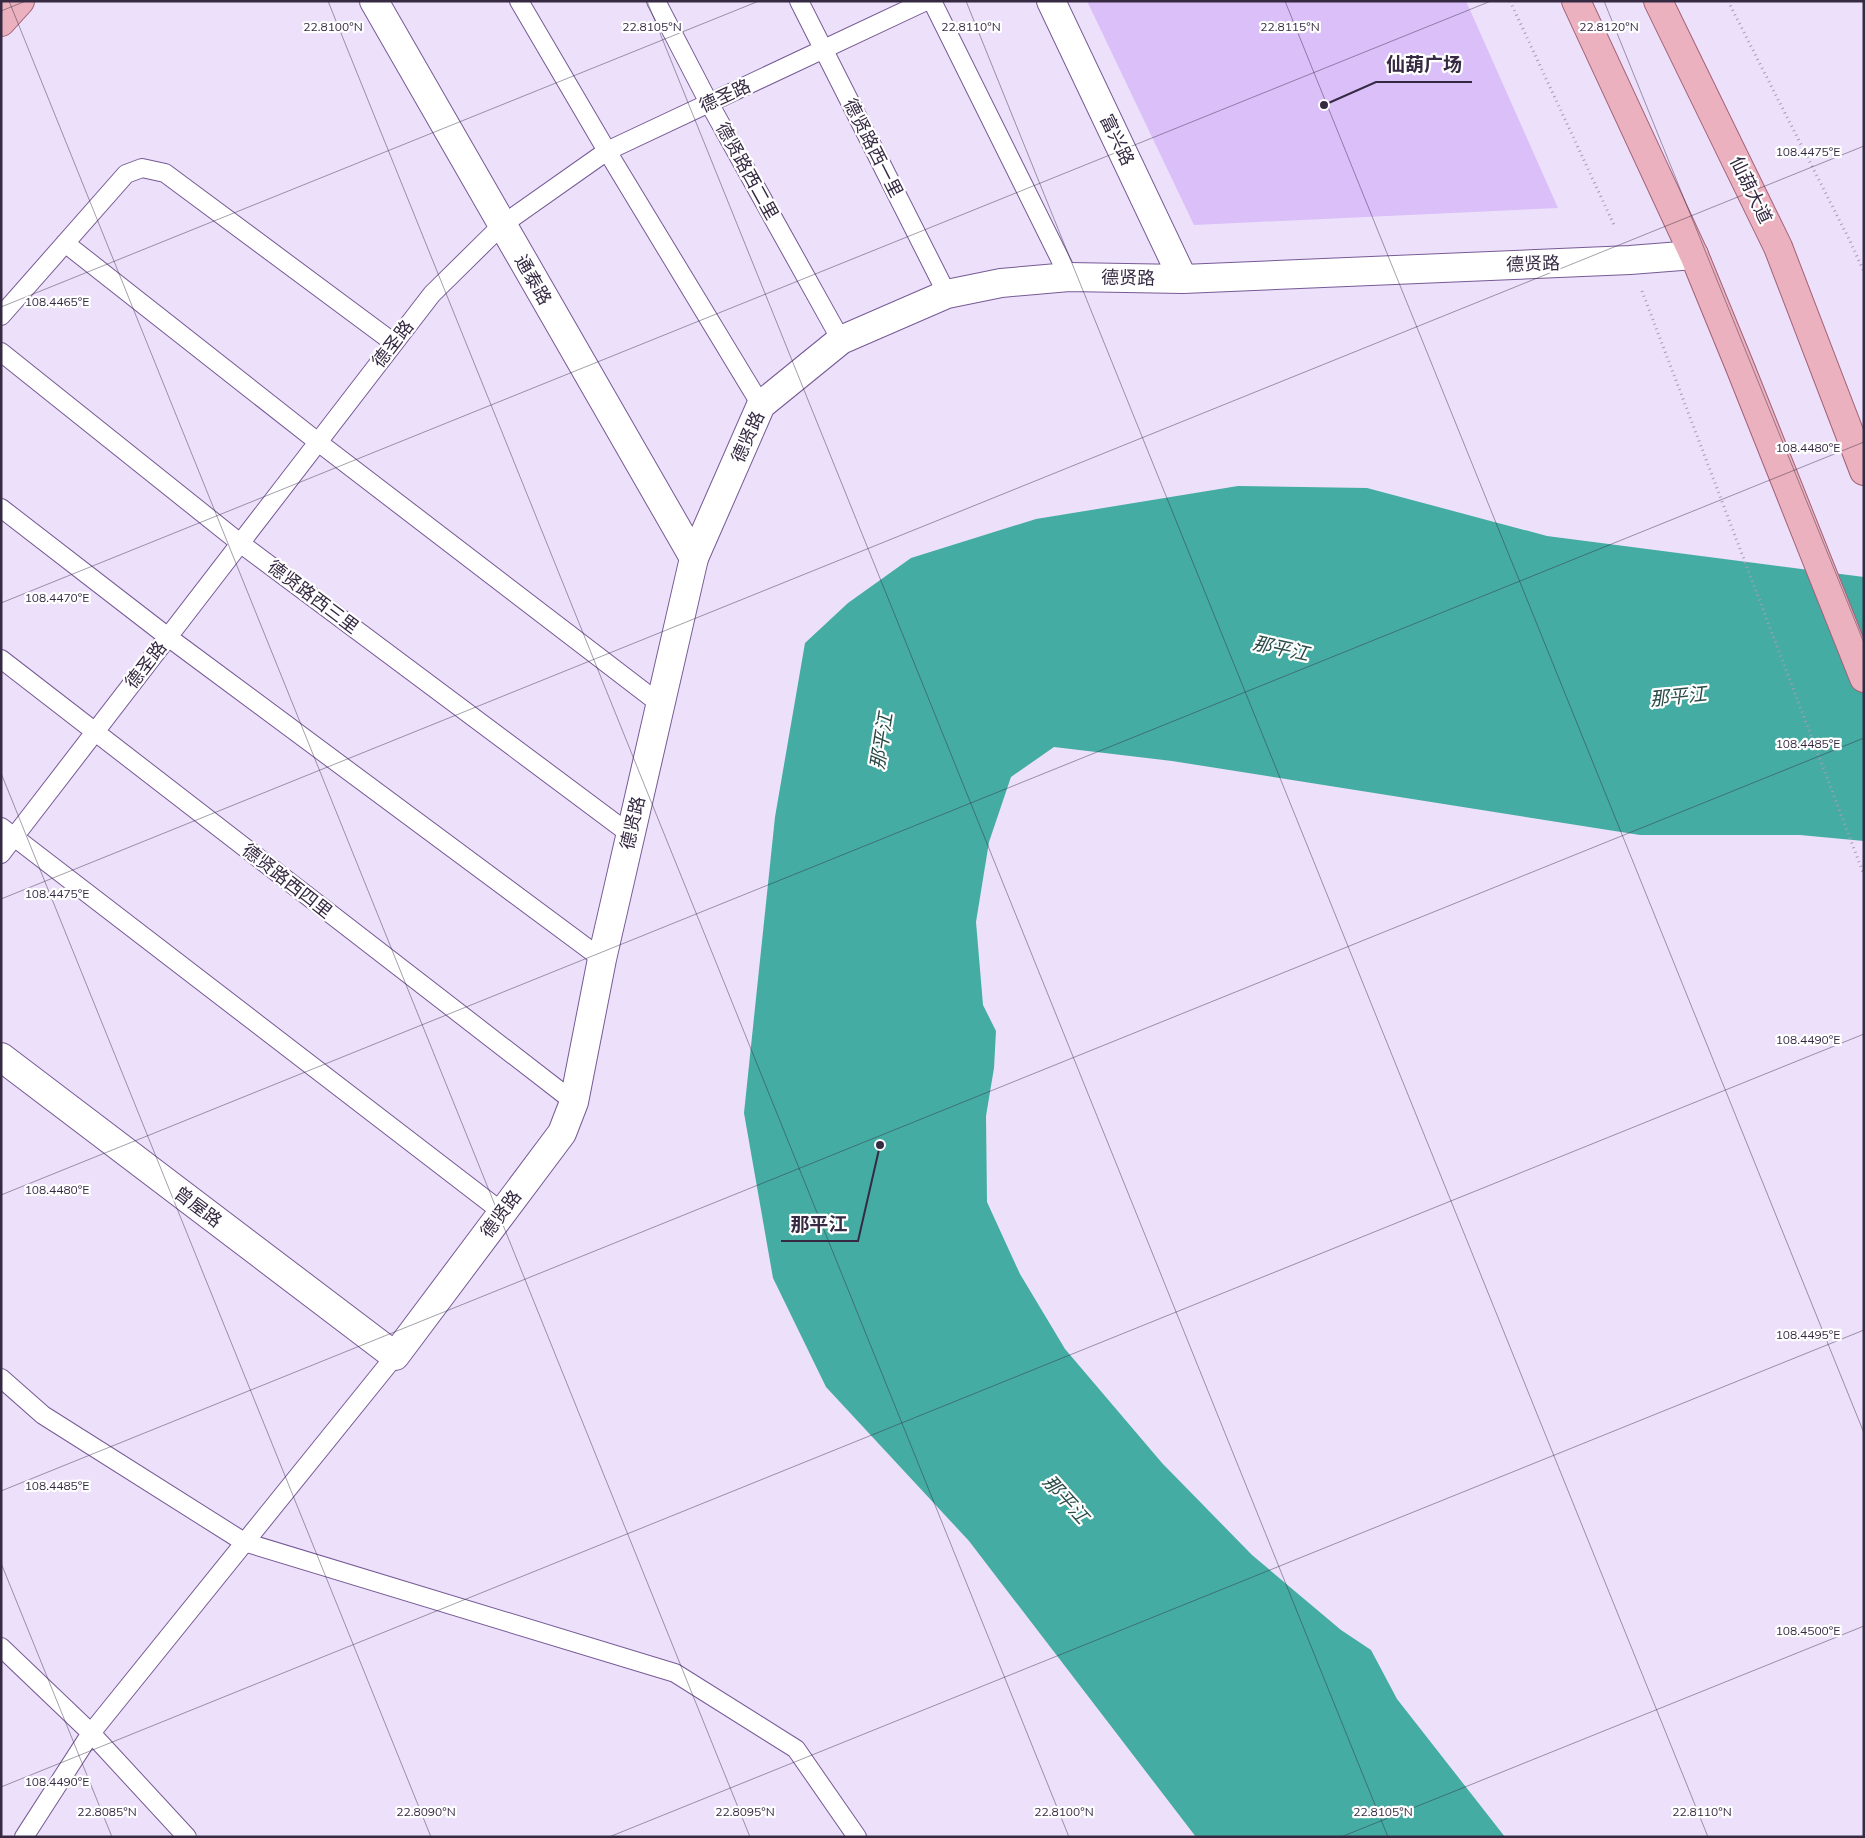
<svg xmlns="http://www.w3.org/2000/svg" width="1865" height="1838" font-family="Mulish,'Noto Sans SC',sans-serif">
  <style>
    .green { fill: #dabff9 }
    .water { fill: #44aca2 }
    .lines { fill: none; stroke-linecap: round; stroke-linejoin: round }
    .service-casing { stroke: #765a95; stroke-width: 20 }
    .minor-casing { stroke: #765a95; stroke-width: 30 }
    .tertiary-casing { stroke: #765a95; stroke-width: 30 }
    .primary-casing { stroke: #a36077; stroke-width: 30 }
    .path { stroke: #a89cb7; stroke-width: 3; stroke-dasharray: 1 4; stroke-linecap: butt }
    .service { stroke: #fff; stroke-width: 18 }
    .minor { stroke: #fff; stroke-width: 28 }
    .tertiary { stroke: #fff; stroke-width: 28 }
    .primary { stroke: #ebb1be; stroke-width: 28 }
    .ticks { fill: none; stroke: #362a43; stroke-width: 1; stroke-opacity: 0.45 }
    .labels { text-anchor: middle; stroke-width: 4.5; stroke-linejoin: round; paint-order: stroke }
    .street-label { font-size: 18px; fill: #362a43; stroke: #fff }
    .water-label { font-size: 19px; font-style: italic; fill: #2c4c48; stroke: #fff }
    .ticks-label { font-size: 12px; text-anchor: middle; fill: #362a43; stroke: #fff; stroke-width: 4.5; stroke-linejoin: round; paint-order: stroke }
    .leader { fill: none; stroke: #362a43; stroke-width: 2 }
    .callout-dot { fill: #362a43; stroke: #fff; stroke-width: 2 }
    .callout-label { font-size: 19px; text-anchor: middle; font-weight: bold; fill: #362a43; stroke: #fff; stroke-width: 4.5; stroke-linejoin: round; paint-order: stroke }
  </style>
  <rect width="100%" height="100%" fill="#ece0fb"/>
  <path class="green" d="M1087,1H1466L1558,208L1194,225Z"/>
  <path class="water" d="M1238,486L1367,488L1547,536L1864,577V841L1800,835H1640L1172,761L1054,747L1011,777L989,842L976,922L983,1005L996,1031L994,1068L986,1116L987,1202L1020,1274L1065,1349L1162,1463L1252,1555L1341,1630L1371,1650L1397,1699L1505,1837H1196L969,1541L826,1387L773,1278L744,1113L775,817L805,643L848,603L911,558L1036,519Z"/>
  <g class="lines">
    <defs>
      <path id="service" d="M519,1L607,151L761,405
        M656,1L709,103L841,340
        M799,1L947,294
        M932,1L1069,277
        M65,243L318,442L660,704
        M1,316L126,174L142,168L165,173L394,343
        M1,352L240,543L631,835
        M1,508L168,637L602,959
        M1,659L574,1102
        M1,827L502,1212
        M1,854L432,294L502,225L607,151L926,1
        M1,1378L43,1415L244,1542L675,1673L796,1749L857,1837
        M1,1647L91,1733L187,1837
        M24,1837L91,1733L395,1356"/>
      <path id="minor" d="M1051,1L1183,279
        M1,1057L395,1356L562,1133L574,1102L602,959L694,558L761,405L841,340L947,294L1001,283L1069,277L1183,279L1630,260L1694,255"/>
      <path id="tertiary" d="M374,1L694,558"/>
      <path id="primary" d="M1576,1L1694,255L1740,367L1864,678
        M1658,1L1778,247L1864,471
        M1,22L20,1"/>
    </defs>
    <use href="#service" class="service-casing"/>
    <use href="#minor" class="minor-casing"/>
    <use href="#tertiary" class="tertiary-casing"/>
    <use href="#primary" class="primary-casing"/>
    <path class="path" d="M1510,1L1615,227
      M1728,1L1850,241L1864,272
      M1642,291L1864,875"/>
    <use href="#service" class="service"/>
    <use href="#minor" class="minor"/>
    <use href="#tertiary" class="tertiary"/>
    <use href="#primary" class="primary"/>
  </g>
  <path class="ticks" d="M9,1L750,1837M328,1L1069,1837M647,1L1388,1837M966,1L1708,1837M1285,1L1864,1433M1604,1L1864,643M1,11L26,1M1,307L759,1M1,603L1491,1M1,773L431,1837M1,899L1864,146M1,1195L1864,442M1,1491L1864,738M1,1563L112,1837M1,1787L1864,1034M609,1837L1864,1330M1341,1837L1864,1626"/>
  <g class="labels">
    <g class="street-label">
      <text transform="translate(725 96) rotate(-25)" y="6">德圣路</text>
      <text transform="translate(1117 140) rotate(64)" y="6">富兴路</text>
      <text transform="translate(873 148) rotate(63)" y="6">德贤路西一里</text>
      <text transform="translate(747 171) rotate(61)" y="6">德贤路西二里</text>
      <text transform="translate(1751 190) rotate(64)" y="6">仙葫大道</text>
      <text transform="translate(1533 264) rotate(-2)" y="6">德贤路</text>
      <text transform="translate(1128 278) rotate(1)" y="6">德贤路</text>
      <text transform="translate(533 280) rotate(60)" y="6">通泰路</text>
      <text transform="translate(393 344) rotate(-52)" y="6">德圣路</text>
      <text transform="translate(748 437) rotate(-66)" y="6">德贤路</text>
      <text transform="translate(313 597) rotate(37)" y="6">德贤路西三里</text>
      <text transform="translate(146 665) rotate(-52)" y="6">德圣路</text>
      <text transform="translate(633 823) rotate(-77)" y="6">德贤路</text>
      <text transform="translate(287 881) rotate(38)" y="6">德贤路西四里</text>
      <text transform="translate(198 1207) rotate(37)" y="6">曾屋路</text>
      <text transform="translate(501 1214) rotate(-53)" y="6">德贤路</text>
    </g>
    <g class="water-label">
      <text transform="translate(1281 648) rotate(12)" y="7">那平江</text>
      <text transform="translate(1678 696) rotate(-6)" y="7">那平江</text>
      <text transform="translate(881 741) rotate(-81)" y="7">那平江</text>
      <text transform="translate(1066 1499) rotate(48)" y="7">那平江</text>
    </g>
  </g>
  <g class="ticks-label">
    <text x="333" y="31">22.8100°N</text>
    <text x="652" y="31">22.8105°N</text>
    <text x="971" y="31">22.8110°N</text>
    <text x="1290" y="31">22.8115°N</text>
    <text x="1609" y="31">22.8120°N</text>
    <text x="1808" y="156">108.4475°E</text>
    <text x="57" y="306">108.4465°E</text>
    <text x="1808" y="452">108.4480°E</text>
    <text x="57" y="602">108.4470°E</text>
    <text x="1808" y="748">108.4485°E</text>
    <text x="57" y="898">108.4475°E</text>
    <text x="1808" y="1044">108.4490°E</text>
    <text x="57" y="1194">108.4480°E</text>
    <text x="1808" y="1339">108.4495°E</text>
    <text x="57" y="1490">108.4485°E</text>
    <text x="1808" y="1635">108.4500°E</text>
    <text x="57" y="1786">108.4490°E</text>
    <text x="107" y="1816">22.8085°N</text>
    <text x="426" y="1816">22.8090°N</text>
    <text x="745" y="1816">22.8095°N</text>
    <text x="1064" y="1816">22.8100°N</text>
    <text x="1383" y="1816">22.8105°N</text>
    <text x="1702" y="1816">22.8110°N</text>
  </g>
  <path class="leader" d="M1324 105L1376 82H1472M880 1145L858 1241H781"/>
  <g class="callout-dot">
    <circle cx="1324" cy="105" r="5"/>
    <circle cx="880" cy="1145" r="5"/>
  </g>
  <g class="callout-label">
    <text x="1424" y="71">仙葫广场</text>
    <text x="819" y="1231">那平江</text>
  </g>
  <rect width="1865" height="1838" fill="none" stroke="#362a43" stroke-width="5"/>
</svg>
